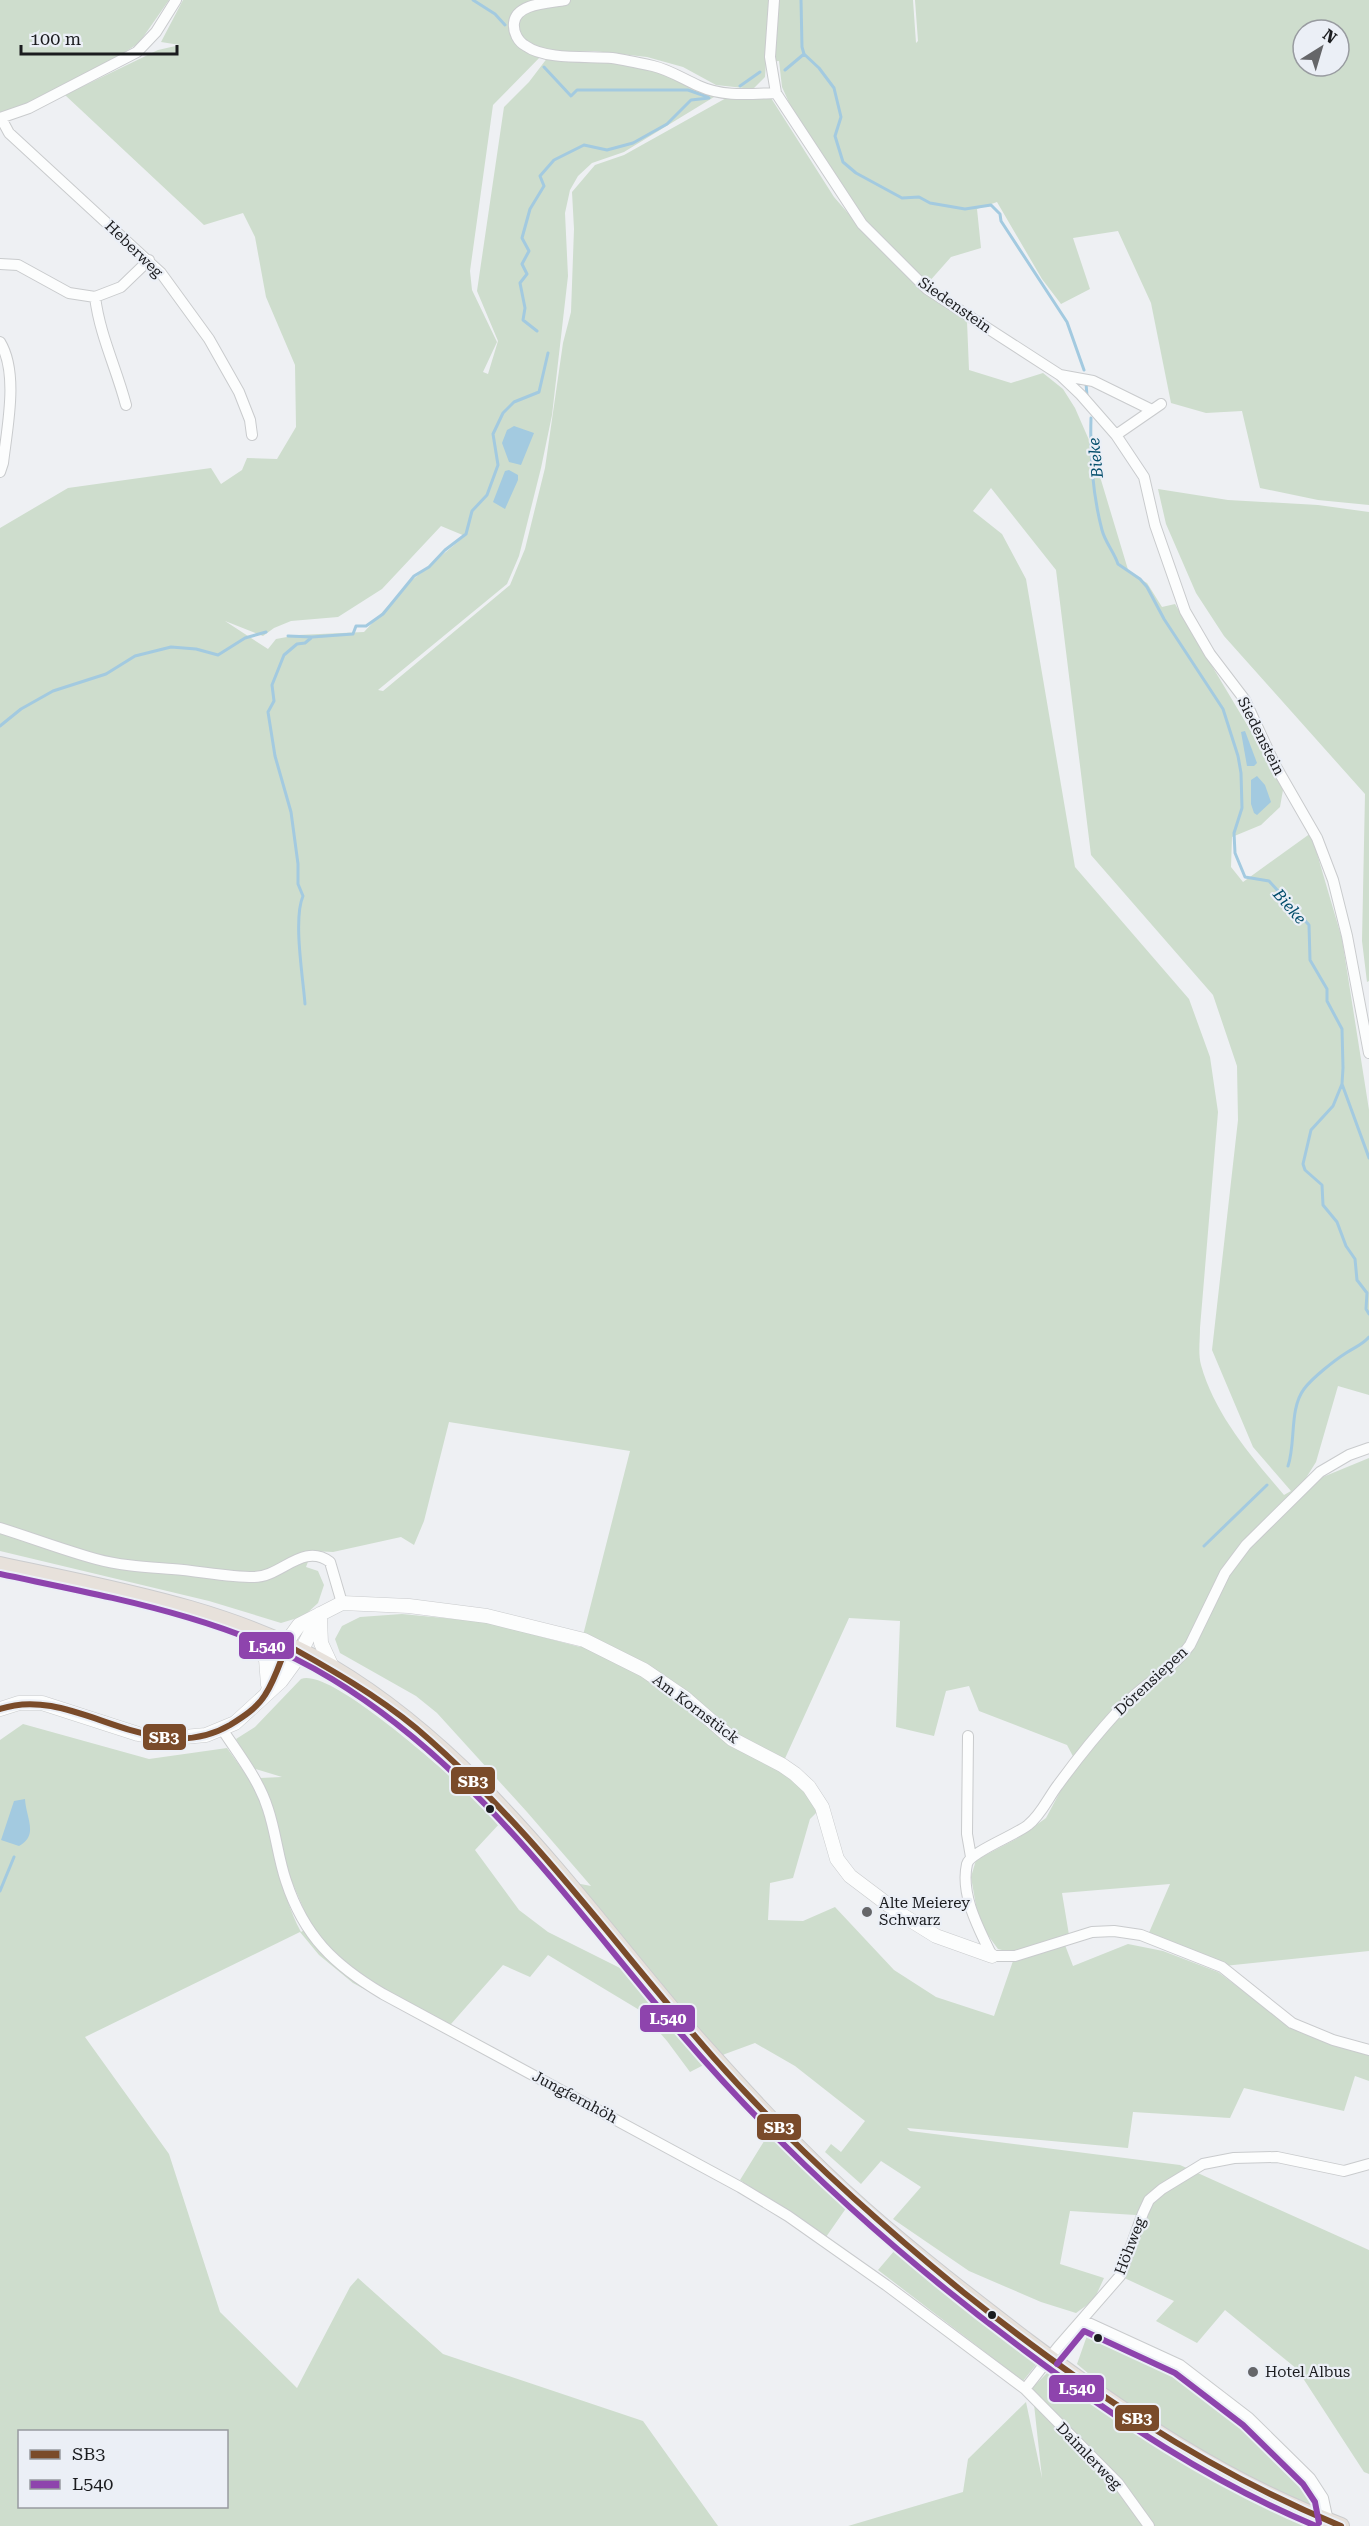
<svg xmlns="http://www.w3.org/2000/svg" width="1369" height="2526" font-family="'Roboto Serif',serif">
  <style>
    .green { fill: #ceddcd; fill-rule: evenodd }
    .water { fill: #a3cae0 }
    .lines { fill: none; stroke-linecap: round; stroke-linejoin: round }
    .stream { stroke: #a3cae0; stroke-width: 3 }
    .minor-casing { stroke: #c9cbcd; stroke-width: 12 }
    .tertiary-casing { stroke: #c9cbcd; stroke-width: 15 }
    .primary-casing { stroke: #cbccce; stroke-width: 18 }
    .minor { stroke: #fcfdfd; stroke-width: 10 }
    .tertiary { stroke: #fcfdfd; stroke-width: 14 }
    .primary { stroke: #e7e1db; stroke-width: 16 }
    .bus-1-casing { stroke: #ebeff6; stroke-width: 10 }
    .bus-2-casing { stroke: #ebeff6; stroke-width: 10 }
    .bus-1 { stroke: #7a4b2a; stroke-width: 6 }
    .bus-2 { stroke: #8e44ad; stroke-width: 6 }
    .bus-dot { fill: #1b1c1f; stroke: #ebeff6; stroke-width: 2 }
    .poi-dot { fill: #656669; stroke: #ebeff6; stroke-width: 2 }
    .labels { text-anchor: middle; stroke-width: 4.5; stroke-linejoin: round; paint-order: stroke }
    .street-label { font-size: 15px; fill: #1b1c1f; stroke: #ebeff6 }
    .poi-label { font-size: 15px; fill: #1b1c1f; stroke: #ebeff6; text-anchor: start }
    .water-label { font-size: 16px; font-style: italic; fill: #024d6b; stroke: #ebeff6 }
    .line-badge { stroke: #ebeff6; stroke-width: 2 }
    .badge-label { font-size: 16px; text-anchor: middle; font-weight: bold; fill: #fff }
  </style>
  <rect width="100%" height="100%" fill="#eef0f3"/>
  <path class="green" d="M0,0H169L139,43L111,61L27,104L0,113Z
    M183,0H913L916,43L918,41L915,0H1369V505L1318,500L1260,488L1242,411L1206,413L1171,403L1151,303L1118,231L1073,238L1090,289L1061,304L1042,279L997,202L977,209L981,248L951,257L928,283L866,222L791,107L782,87L779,61L766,62L765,77L753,89L716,85L683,67L647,57L594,51H546L493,105L470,271L472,290L497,342L483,372L488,374L498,341L477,291L504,107L529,82L548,57C585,60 624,61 659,73C677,80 695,90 714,97L624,152L592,163L578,176L570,190L565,213L568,276L552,415L541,468L519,556L507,584L378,690L383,691L510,585L525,549L545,468L563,343L571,312L574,229L572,192L595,165L624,155L728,97L771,98L834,197L860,227L925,294L967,321L969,370L1011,383L1043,373L1063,389L1075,408L1089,440L1129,573L1147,583L1162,607L1175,604L1252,733L1283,790L1280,807L1261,825L1232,837L1231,867L1243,882L1311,833L1342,939L1369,1110V1395L1338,1386L1316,1462L1301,1486L1369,1458V1951L1224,1966L1148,1935L1170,1884L1062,1893L1069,1935L1014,1953L998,1949L979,1923L971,1877L976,1860L1018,1838L1046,1818L1076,1762L1067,1745L979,1711L969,1686L946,1691L934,1736L896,1727L900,1621L849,1618L782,1765L822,1807L810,1819L793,1878L770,1883L768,1920L803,1921L835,1907L894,1970L936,1997L994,2016L1013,1961L1065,1945L1073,1966L1128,1944L1163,1951L1218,1972L1287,2024L1369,2050V2081L1355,2076L1344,2111L1244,2088L1230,2118L1133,2112L1128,2148L907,2128L910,2131L1180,2165L1369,2250V2474L1364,2472L1297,2369L1225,2310L1197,2343L1156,2321L1174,2301L1120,2276L1136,2215L1070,2211L1060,2264L1104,2278L1094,2300L1076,2313L1041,2302L969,2271L893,2219L921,2187L881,2161L861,2184L825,2152L831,2144L841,2152L865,2121L795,2066L755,2043L725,2054L690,2072L667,2041L641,2011L548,1955L530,1977L503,1965L444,2032L353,1983L319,1955L300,1932L85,2037L169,2154L220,2312L297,2388L350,2287L358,2278L443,2354L643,2421L718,2526H0V1740L23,1724L149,1759L227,1748C239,1765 254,1783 261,1803C277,1846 279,1891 301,1932L311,1926L289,1875L271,1806L260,1778L282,1777L252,1768L236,1739L255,1727L301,1679C334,1666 473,1797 501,1822L475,1850L519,1910L548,1932L622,1969L637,1970L565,1881L591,1886L527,1812L437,1713L416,1696L340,1653L335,1639L342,1626L360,1617L402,1614L485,1622L580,1647L630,1451L449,1422L424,1521L414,1545L401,1537L333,1552L312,1551L306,1567L318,1571L324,1585L318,1603L304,1616L281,1623L209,1601L0,1551V528L68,488L211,468L221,484L242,470L247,458L277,459L296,427L295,365L266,297L255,237L243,213L204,225L65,95L158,50L180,45L161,42ZM1303,30H1339V66H1303ZM991,488L1056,570L1091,855L1213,995L1237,1066L1238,1120L1212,1350L1253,1447L1291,1491L1284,1495C1251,1456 1215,1415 1201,1365C1198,1354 1200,1340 1200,1328L1218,1112L1210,1057L1189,999L1075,867L1026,579L1002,534L973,511ZM441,526L465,536L411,581L364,632L298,635L276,639L268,649L225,621L263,636L274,628L291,621L338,617L382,589ZM20,2432H226V2506H20Z
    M1158,489L1228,500L1318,505L1369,512V981L1367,982L1362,941L1365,794L1224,636L1196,593L1166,524Z
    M771,2130L849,2204L826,2237L740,2180Z
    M895,2250L1039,2361L1023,2381L878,2270Z
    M1089,2330L1180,2365L1310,2478L1328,2521L1160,2433L1077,2364Z
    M1050,2370L1153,2441L1240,2492L1322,2526H1155L1124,2482L1031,2389Z
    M1033,2395L1117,2483L1148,2526H848L963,2492L968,2459L1026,2402L1042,2478Z"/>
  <path class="water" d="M514,426L534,433L521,465L509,462L502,443L507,430Z
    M509,470L518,475V480L505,509L493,502L505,471Z
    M1245,731L1257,763L1254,766H1247L1241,732Z
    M1257,776L1265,785L1271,802L1257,815L1254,813L1251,804V780Z
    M25,1799C26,1818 39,1835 19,1846L1,1840L14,1801Z"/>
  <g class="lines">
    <path class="stream" d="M473,0L495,14L505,25
      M801,0L802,47L804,54L819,68L834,88L841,117L835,136L843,162L856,173L902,198L919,197L930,203L965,209L991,205L1000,214L1001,221L1067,322L1084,370
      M544,67L571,96L577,90H688L708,97
      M785,70L804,54
      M740,86L760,72
      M537,331L523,320L525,308L520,283L527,274L522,264L529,251L522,238L530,209L544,186L540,176L554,160L584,145L607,150L633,143L667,124L691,100L709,98
      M1086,383L1087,396
      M1091,418C1090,454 1093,496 1102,530C1105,542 1114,552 1118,564L1140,579L1147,587L1164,619L1223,709L1238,756L1241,773L1242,808L1234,833L1235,853L1245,877L1269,881L1309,925L1310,960L1327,989V1001L1342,1029L1343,1068L1342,1084L1333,1106L1311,1130L1303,1164L1305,1170L1322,1185L1323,1205L1337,1222L1346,1246L1355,1259L1357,1280L1367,1293L1366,1309L1369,1314
      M288,636L312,637L353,634L356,626H366L383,614L414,576L429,567L445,550L466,534L472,511L487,495L498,465L493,434L503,413L514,402L539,392L548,353
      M0,726L21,709L53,691L106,674L135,656L171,647L196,649L218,655L245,638L266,632
      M305,1004C303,977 293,919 303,896L298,884V864L291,812L275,756L268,712L274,701L272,685L284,655L297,644L305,643L311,638
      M1342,1084L1369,1158
      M1288,1466C1296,1443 1289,1409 1304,1389C1312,1378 1335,1360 1346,1353C1355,1347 1362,1345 1369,1337
      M1204,1546L1267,1485
      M0,1891L14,1857"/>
    <defs>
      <path id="minor" d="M565,0C550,3 516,3 514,23C513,32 518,42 526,46C545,60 588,56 612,58C625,60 639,63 653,66C670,70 683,79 699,86C723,97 749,94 776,93
        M774,0L770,57L776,93L862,224L927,289L1060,375L1081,395L1116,435L1144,477L1155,525L1185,611L1210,654L1245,700L1275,765L1317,838L1333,880L1347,936L1369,1053
        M0,118L29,108L137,52L156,32L176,0
        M1,118L9,133L161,273L209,339L239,392L250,420L252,435
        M0,264L18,265L69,293L95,297L121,287L149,260
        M95,297C100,336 116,367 126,405
        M0,342C19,373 7,428 3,463L0,472
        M1060,375L1093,381L1152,410
        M1116,435L1161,404
        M1369,1448L1349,1455L1320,1472L1246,1545L1225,1573L1190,1645C1171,1671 1140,1686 1119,1710C1097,1734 1077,1759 1058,1785C1048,1798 1041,1815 1028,1825C1016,1835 970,1852 967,1864C960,1895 979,1929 992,1956H1015L1092,1932L1114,1931L1141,1935L1222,1967L1292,2023L1333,2040L1369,2050
        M0,1528C32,1538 63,1550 96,1559C122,1566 146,1567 172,1569C200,1571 226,1577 254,1577C281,1577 303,1542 330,1562L342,1603
        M222,1729C239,1755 259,1780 268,1809C276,1833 278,1858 286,1881C304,1936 334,1965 383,1994L740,2187L788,2216L886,2285L1025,2389L1118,2483L1149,2526
        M968,1736L967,1834L971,1857
        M1082,2320L1180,2365L1249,2418L1310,2478L1323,2498L1328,2521
        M1025,2389L1058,2347L1120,2276L1143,2213L1149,2200L1162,2189L1203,2164L1234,2158L1277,2157L1344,2171L1369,2164"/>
      <path id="tertiary" d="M320,1619L321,1643L333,1669
        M243,1628L266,1659L268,1685
        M267,1693L291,1636L299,1625L342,1603L409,1606L487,1616L584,1640L644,1670L685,1698L732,1739L782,1765L795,1774L809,1787L822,1807L837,1859L850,1876L899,1913L936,1936L992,1956
        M0,1709L19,1703H42L138,1734L162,1739L206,1735L235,1723L281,1681L297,1659L320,1614"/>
      <path id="primary" d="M0,1565C111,1589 231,1609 331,1667C481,1756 580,1903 692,2033C746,2094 802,2155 863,2209C916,2256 972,2299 1028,2342C1125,2415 1226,2483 1341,2526"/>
    </defs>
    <use href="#minor" class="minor-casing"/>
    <use href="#tertiary" class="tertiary-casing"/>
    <use href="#primary" class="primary-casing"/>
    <use href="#minor" class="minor"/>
    <use href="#tertiary" class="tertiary"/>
    <use href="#primary" class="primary"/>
    <defs>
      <path id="bus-1" d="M287,1645C332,1670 376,1695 416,1728C530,1825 616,1947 714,2058C790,2144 875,2220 963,2292C1080,2385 1202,2469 1341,2526
        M0,1709C74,1683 151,1771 230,1725C243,1717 257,1708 265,1695C275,1680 280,1662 287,1645"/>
      <path id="bus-2" d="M0,1574C113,1598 232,1618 332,1679C477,1767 573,1908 681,2034C783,2153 899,2257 1024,2350C1116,2419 1210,2482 1316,2526
        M1057,2364L1084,2331L1175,2373L1243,2425L1303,2484L1315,2502L1319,2523"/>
    </defs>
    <use href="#bus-1" class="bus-1-casing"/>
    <use href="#bus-2" class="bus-2-casing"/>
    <use href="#bus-1" class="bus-1"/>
    <use href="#bus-2" class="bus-2"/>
  </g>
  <g class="bus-dot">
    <circle cx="490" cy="1809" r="5"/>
    <circle cx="992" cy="2315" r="5"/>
    <circle cx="1098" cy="2338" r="5"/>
  </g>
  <g class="poi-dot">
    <circle cx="867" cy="1912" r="6"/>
    <circle cx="1253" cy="2372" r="6"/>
  </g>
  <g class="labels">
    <g class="street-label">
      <text transform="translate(134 249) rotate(44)" y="5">Heberweg</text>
      <text transform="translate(955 305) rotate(35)" y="5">Siedenstein</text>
      <text transform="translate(1261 736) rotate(63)" y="5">Siedenstein</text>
      <text transform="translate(1151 1681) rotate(-43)" y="5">Dörensiepen</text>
      <text transform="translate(696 1709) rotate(37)" y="5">Am Kornstück</text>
      <text transform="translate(575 2097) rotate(28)" y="5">Jungfernhöh</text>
      <text transform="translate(1130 2246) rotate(-69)" y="5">Höhweg</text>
      <text transform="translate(1089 2456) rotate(46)" y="5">Daimlerweg</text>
    </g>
    <g class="poi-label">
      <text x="879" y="1908">Alte Meierey<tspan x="879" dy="17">Schwarz</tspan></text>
      <text x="1265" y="2377">Hotel Albus</text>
    </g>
    <g class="water-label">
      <text transform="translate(1095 458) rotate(-96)" y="6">Bieke</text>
      <text transform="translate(1290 906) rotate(49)" y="6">Bieke</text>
    </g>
  </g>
  <g class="line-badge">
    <rect x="238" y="1631" width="57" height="29" rx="6" fill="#8e44ad"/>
    <rect x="142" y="1723" width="45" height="28" rx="6" fill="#7a4b2a"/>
    <rect x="450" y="1766" width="46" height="29" rx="6" fill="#7a4b2a"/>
    <rect x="639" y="2004" width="57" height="29" rx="6" fill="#8e44ad"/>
    <rect x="756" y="2113" width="46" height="28" rx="6" fill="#7a4b2a"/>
    <rect x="1048" y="2374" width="57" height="29" rx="6" fill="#8e44ad"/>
    <rect x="1114" y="2404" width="46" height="28" rx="6" fill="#7a4b2a"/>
  </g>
  <g class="badge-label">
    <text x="267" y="1652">L540</text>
    <text x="164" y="1743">SB3</text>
    <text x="473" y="1787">SB3</text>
    <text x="668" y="2024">L540</text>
    <text x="779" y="2133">SB3</text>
    <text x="1077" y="2394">L540</text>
    <text x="1137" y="2424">SB3</text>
  </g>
  <rect x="18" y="2430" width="210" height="78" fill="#ebeff6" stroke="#989ba0" stroke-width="1.5"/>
  <rect x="30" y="2450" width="30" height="9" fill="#7a4b2a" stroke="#989ba0" stroke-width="1.5"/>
  <text x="72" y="2460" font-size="18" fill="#1b1c1f">SB3</text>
  <rect x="30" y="2480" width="30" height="9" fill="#8e44ad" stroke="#989ba0" stroke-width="1.5"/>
  <text x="72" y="2490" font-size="18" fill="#1b1c1f">L540</text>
  <g transform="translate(1321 48) rotate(37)"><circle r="28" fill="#ebeff6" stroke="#989ba0" stroke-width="1.5"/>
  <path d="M0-4.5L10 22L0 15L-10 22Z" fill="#656669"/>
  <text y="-9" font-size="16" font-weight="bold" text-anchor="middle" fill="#1b1c1f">N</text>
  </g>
  <path d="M21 45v9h156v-9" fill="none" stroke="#1b1c1f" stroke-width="3"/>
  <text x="30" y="45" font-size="18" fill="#1b1c1f" stroke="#ebeff6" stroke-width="4.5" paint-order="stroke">100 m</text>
</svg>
